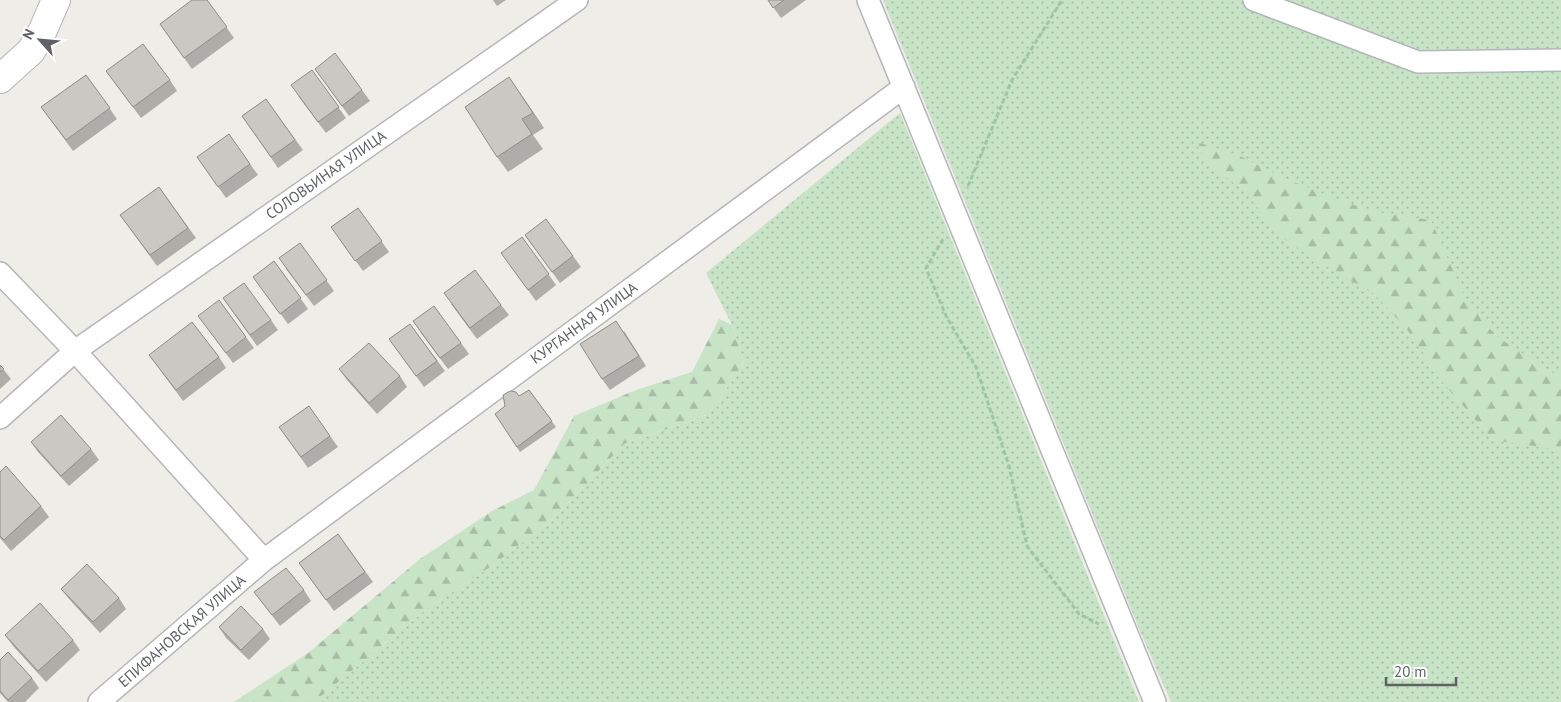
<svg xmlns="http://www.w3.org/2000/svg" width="1561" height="702" font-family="'PT Sans',sans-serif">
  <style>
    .grass { fill: url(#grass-dots) }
    .forest { fill: url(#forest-firs) }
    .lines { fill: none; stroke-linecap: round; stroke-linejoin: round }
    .minor-casing { stroke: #b4b7ba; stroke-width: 24 }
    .tertiary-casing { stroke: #b4b7ba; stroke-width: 30 }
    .path { stroke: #9fc5a8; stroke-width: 3; stroke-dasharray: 5 2.5; stroke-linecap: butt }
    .minor { stroke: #fff; stroke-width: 21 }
    .tertiary { stroke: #fff; stroke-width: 28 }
    .wall { fill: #afaca9 }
    .shaded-wall { fill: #8e8c89 }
    .building { fill: #cbc8c4; stroke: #8e8c89 }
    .labels { text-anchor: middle; stroke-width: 4.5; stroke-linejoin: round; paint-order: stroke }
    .street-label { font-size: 15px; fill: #5e6266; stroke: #fff }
  </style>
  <defs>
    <pattern id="grass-dots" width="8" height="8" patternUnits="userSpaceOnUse" patternTransform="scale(1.25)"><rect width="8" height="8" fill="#c8e4c6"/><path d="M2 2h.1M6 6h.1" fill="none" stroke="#a6bca5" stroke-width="1.8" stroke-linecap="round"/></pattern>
    <pattern id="forest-firs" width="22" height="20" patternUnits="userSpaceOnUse" patternTransform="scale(1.25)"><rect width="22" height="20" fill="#c8e4c6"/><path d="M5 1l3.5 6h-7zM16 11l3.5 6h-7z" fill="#a6bca5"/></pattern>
  </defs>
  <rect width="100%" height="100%" fill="#efede7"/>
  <path class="grass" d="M883,0H1561V702H1171L1140,631Z
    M900,113L1139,702H314L425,610L493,565L555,517L624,444L709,414L744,363L732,325L706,273Z"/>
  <path class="forest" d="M1193,141L1238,155L1280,176L1328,196L1375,212L1431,220L1464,296L1496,336L1561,378V450L1493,440L1437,376L1433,367L1406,328L1374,294L1317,261L1281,237L1245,192L1211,165Z
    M719,319L732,325L744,363L709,414L624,444L555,517L493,565L425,610L314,702H234L308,653L420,559L492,511L534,490L574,416L636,390L692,372Z"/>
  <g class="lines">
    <defs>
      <path id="minor" d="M868,0L1155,702
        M1254,0L1418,62L1561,60
        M0,273L75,351L264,560
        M0,418L75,351L577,0
        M99,702L264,560L904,87"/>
      <path id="tertiary" d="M0,79L31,51L43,30L56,0"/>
    </defs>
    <use href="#minor" class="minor-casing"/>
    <use href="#tertiary" class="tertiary-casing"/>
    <path class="path" d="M968,186L1012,80L1062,0
      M943,239L926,268L946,316L976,367L1009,466L1027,546L1079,614L1099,624"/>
    <use href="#minor" class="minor"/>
    <use href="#tertiary" class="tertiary"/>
  </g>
  <path class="wall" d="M207,0L234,38L192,69L160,24Z
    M493,0H506L497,6Z
    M768,0H806L781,18Z
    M315,69L362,90L370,101L349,116Z
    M312,70L346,118L326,133L298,96Z
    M86,75L117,119L73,151L41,107Z
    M170,80L177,91L141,118L114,82Z
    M520,93L544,128L533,135L543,149L508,172L497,157Z
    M266,99L303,150L278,168L242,116Z
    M229,134L258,175L226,198L197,157Z
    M159,187L196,238L157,266L120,215Z
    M358,208L389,252L363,271L331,227Z
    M525,235L573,256L581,267L560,283Z
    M522,237L556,285L536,301L509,264Z
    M300,243L334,291L314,306L286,269Z
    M274,261L308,309L288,324L253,277Z
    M223,298L271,320L278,330L257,346Z
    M219,300L254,348L233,363L206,326Z
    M451,304L501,305L509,315L477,339Z
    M410,324L445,371L424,387L389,339Z
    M624,331L646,366L610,390L602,379Z
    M420,332L461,343L469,354L448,369Z
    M149,355L219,357L226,368L183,401Z
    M0,365L11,379L0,389Z
    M339,369L400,376L407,387L377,414L347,380Z
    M529,390L556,427L520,452L495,414L505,406Z
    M309,406L338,447L308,468L279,427Z
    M31,442L91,449L99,460L69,486L38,452Z
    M0,472L41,506L49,517L11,551L0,538Z
    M338,534L373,582L334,611L299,563Z
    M61,589L119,598L126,609L100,633L69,599Z
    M304,590L311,601L280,626L254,592Z
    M219,627L263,629L270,639L249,660L226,638Z
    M5,635L73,640L80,650L46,682L13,646Z
    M0,660L32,678L39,688L25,702H8L0,693Z"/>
  <path class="shaded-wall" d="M509,77L520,93L544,128L533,113Z"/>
  <path class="building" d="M192,0H207L227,27L184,58L160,24Z
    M768,0H784L773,8Z
    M143,44L170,80L133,107L106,71Z
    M335,53L362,90L342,106L315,69Z
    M312,70L339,107L318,122L291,85Z
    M86,75L110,108L66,140L41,107Z
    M509,77L533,113L522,119L532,134L497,157L465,107Z
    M266,99L295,140L271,157L242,116Z
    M229,134L250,164L218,187L197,157Z
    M159,187L188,228L150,255L120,215Z
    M358,208L382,241L355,261L331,227Z
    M546,219L573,256L552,272L525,235Z
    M522,237L549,274L528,290L501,253Z
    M300,243L327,280L306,295L279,258Z
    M274,261L301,298L280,314L253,277Z
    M475,270L501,305L470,328L444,293Z
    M244,283L271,320L250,335L223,298Z
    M219,300L246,337L226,353L198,316Z
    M434,306L461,343L440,358L413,321Z
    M616,321L639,356L602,379L580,344Z
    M192,322L219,357L176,390L149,355Z
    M410,324L437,361L416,376L389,339Z
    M369,343L400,376L369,403L339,369Z
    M0,365L4,369L0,372Z
    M529,390L552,421L517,447L495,414L505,406L503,395L510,391L516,392L519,396Z
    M309,406L330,436L301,457L279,427Z
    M61,415L91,449L61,476L31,442Z
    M6,466L41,506L4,540L0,536V472Z
    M338,534L365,572L326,600L299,563Z
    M87,564L119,598L93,622L61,589Z
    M286,568L304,590L272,615L254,592Z
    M40,603L73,640L38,671L5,635Z
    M241,606L263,629L241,650L219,627Z
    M8,652L32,678L8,700L0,691V660Z"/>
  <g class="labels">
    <g class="street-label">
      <text transform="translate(326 175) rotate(-35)" y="5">СОЛОВЬИНАЯ УЛИЦА</text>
      <text transform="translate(584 323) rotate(-36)" y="5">КУРГАННАЯ УЛИЦА</text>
      <text transform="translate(182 631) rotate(-41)" y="5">ЕПИФАНОВСКАЯ УЛИЦА</text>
    </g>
  </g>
  <g transform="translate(40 40) rotate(297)" stroke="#ffffff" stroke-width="4" paint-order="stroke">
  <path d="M0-4L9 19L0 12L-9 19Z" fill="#5e6266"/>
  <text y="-8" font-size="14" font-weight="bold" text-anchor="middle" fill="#5e6266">N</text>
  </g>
  <path d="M1386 677v8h70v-8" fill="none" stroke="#5e6266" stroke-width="2.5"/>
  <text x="1394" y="677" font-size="15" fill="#5e6266" stroke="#ffffff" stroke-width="4" paint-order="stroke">20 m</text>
</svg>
